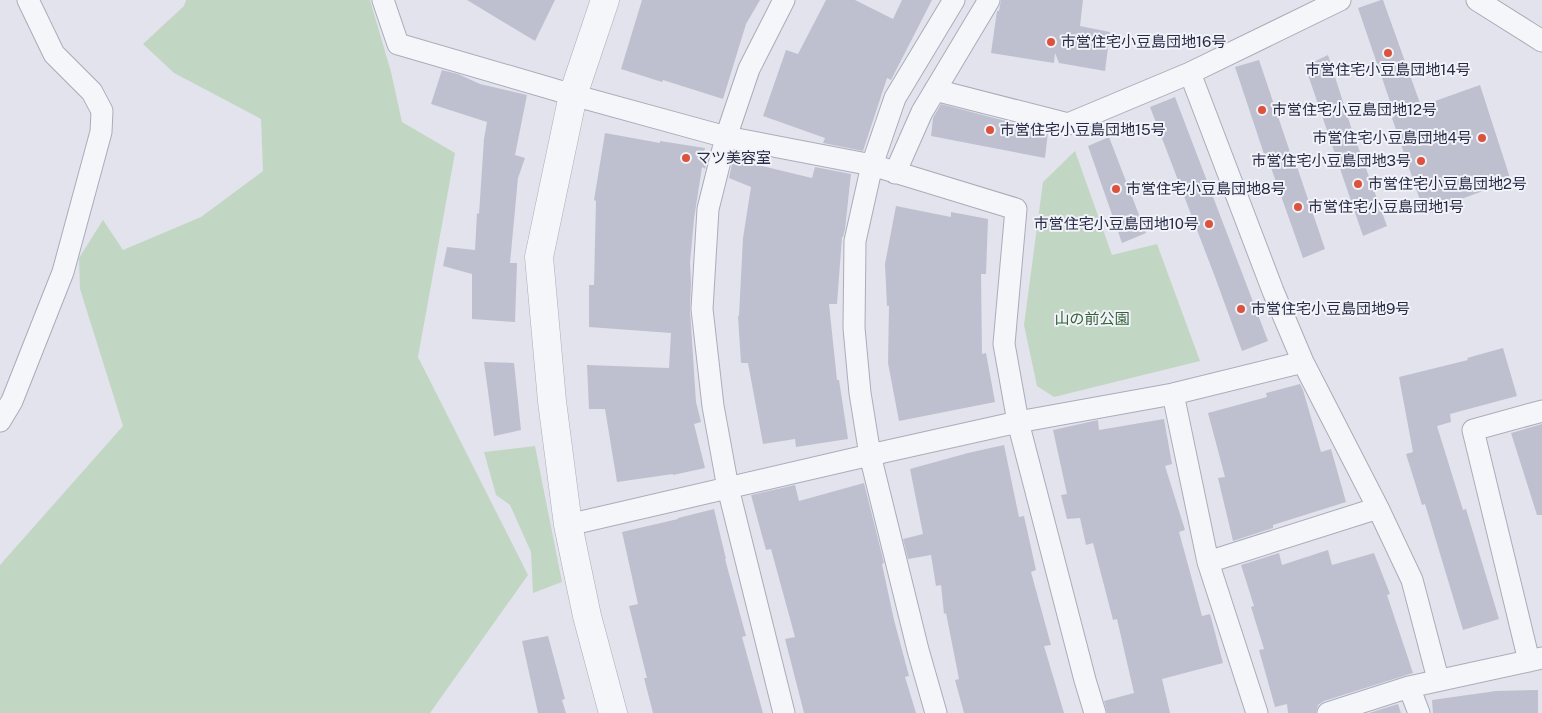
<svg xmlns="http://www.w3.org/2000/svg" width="1542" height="713" font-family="'Public Sans','Noto Sans JP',sans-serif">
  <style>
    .green { fill: #c2d7c3 }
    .building { fill: #bfc0cf }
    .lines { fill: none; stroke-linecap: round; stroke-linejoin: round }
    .minor-casing { stroke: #aaacba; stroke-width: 23 }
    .tertiary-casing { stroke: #aaacba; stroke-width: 29 }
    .minor { stroke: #f5f6f9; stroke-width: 21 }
    .tertiary { stroke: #f5f6f9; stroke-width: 28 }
    .poi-dot { fill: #db523d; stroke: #f2f3f9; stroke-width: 2 }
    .labels { text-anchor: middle; stroke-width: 4; stroke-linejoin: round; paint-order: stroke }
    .poi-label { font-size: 15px; fill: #282b46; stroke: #f2f3f9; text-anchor: start }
    .park-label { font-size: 15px; fill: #346339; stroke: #f2f3f9 }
  </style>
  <rect width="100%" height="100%" fill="#e2e3ec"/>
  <path class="green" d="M186,0H370L391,72L402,122L455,153L418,357L528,575L430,713H0V565L123,426L80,289L79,258L103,220L123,250L201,217L263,171L261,119L174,73L143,44L184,6Z
    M1075,151L1112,255L1157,244L1200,361L1054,397L1037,386L1024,325L1043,182Z
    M535,446L562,582L533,593L531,552L510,505L496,495L484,452Z"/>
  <path class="building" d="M467,0H555L535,41Z
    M642,0H760L746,24L723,99L663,80L662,82L621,69Z
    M826,0H855L893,19L902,0H932L891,80L887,78L863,151L823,143L825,138L763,116L786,50L798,54Z
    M1001,0H1083L1080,26L1110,32L1105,71L1059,63L1055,53L1054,63L991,53L997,11H999Z
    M1381,0H1383L1421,106L1480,85L1511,181L1450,203V204L1425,215L1392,118L1395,116L1358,8Z
    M1328,55L1352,130L1387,226L1363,236L1305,66Z
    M1259,60L1292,158H1294L1325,249L1303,258L1268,159L1266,160L1235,67Z
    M442,70L458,74L480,84L527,95L515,155L525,158L518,178L510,263H517L515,322L472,319V274L443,266L447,247L475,250L477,213L479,214L484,139L487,122L431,104Z
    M1175,97L1268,341L1242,351L1215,277L1150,107Z
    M941,104L1048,132L1045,158L931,136L933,118Z
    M605,133L660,143V141L705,148L704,152L709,153L705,169L702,167L694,219L690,263L691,282L690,310L696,402L701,422L694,424L705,468L673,475V474L617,482L605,409H589L587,365L669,368L671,333L589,327V285H594L596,201L594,200Z
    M1109,137L1146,233L1122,243L1088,146Z
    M733,159L812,178L815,167L851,174L845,229L843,237H842L837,304H829L837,380H839L848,439L796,447L795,439L763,444L748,363H741L738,316H739L743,238L751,187L729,178Z
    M896,206L951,217V212L988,219L986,274H981L982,354L986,353L995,402L899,421L888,363L889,306H887L885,264Z
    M1503,348L1517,396L1450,414L1451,422L1437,426L1463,510L1466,509L1499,619L1463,630L1425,504L1422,505L1406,454L1413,452L1399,377L1468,360L1467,358Z
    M484,362L514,363L521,430L494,436Z
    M1300,384L1303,390L1321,452L1331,449L1346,502L1273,525V528L1233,541L1218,478L1225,477L1208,413L1267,397L1266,393Z
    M1164,419L1172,464L1165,466L1185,530L1179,532L1202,616L1210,614L1223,663L1162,679L1170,713H1107L1104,701L1134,693L1117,619L1113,620L1093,543L1086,545L1080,518L1067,519L1061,495L1067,494L1053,430L1098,420L1099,430Z
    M1542,424V515H1537L1511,433Z
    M1004,445L1019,517L1024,516L1036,570L1031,572L1051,645L1044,646L1064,713H964L955,680L959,679L946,613L944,614L941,585L936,586L931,555L908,559L903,539L923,534L910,469L968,453Z
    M864,483L884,563L882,564L894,620L909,676L905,677L916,713H804L785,639L795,637L771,549L766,550L751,495L795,485L799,501Z
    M714,509L726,559H725L746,636L742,637L763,713H653L644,678H647L629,606L638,604L622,532L678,519V518Z
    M1328,550L1332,565L1374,553L1390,594L1387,595L1413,673L1324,701L1318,705L1316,713H1288L1287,704L1275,707L1259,650L1264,649L1251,607L1254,606L1241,565L1279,553L1282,565Z
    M548,636L565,699L562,700L566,713H538L522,641Z
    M1538,690V713H1433L1432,700L1496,691Z
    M1398,704L1401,713H1369Z"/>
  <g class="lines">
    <defs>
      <path id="minor" d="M383,0L398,44L573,95L726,137L872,165L1016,209L1004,344L1018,422L1085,680L1095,713
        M1477,0L1542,41
        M1190,73L1273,291L1303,362L1378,508L1412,580L1438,679
        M935,90L1068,124L1190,73L1340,0
        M895,173L922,112L989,0
        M1173,394L1208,562L1257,713
        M0,421L12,401L63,272L101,132L102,111L92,92L54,54L28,0
        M568,525L870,455L1018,422L1173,394L1303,362
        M1208,562L1378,508
        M1529,661L1473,430L1542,411
        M1409,687L1419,713
        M784,713L728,488L713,406L702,309L708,209L726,137L749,69L784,0
        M936,713L918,650L870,455L860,393L854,328L855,241L872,165L895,98L954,0
        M1328,713L1409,687L1542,658"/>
      <path id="tertiary" d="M605,0L573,95L539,257L552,401L568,525L587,616L613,713"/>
    </defs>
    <use href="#minor" class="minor-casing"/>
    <use href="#tertiary" class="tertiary-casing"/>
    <use href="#minor" class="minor"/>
    <use href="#tertiary" class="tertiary"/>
  </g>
  <g class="poi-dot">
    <circle cx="1051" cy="42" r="5"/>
    <circle cx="1388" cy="53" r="5"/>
    <circle cx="1262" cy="110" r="5"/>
    <circle cx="990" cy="130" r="5"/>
    <circle cx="1482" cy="138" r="5"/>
    <circle cx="686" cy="158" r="5"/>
    <circle cx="1421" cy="161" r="5"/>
    <circle cx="1358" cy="184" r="5"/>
    <circle cx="1116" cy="189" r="5"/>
    <circle cx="1298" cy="207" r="5"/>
    <circle cx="1209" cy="224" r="5"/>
    <circle cx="1241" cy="309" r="5"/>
  </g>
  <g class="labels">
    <g class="poi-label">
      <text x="1061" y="47">市営住宅小豆島団地16号</text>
      <text x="1388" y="75" text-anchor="middle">市営住宅小豆島団地14号</text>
      <text x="1272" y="115">市営住宅小豆島団地12号</text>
      <text x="1000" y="135">市営住宅小豆島団地15号</text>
      <text x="1472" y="143" text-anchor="end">市営住宅小豆島団地4号</text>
      <text x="696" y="163">マツ美容室</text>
      <text x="1411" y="166" text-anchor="end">市営住宅小豆島団地3号</text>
      <text x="1368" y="189">市営住宅小豆島団地2号</text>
      <text x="1126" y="194">市営住宅小豆島団地8号</text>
      <text x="1308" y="212">市営住宅小豆島団地1号</text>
      <text x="1199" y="229" text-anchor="end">市営住宅小豆島団地10号</text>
      <text x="1251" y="314">市営住宅小豆島団地9号</text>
    </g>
    <g class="park-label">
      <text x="1092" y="324">山の前公園</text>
    </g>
  </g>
</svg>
